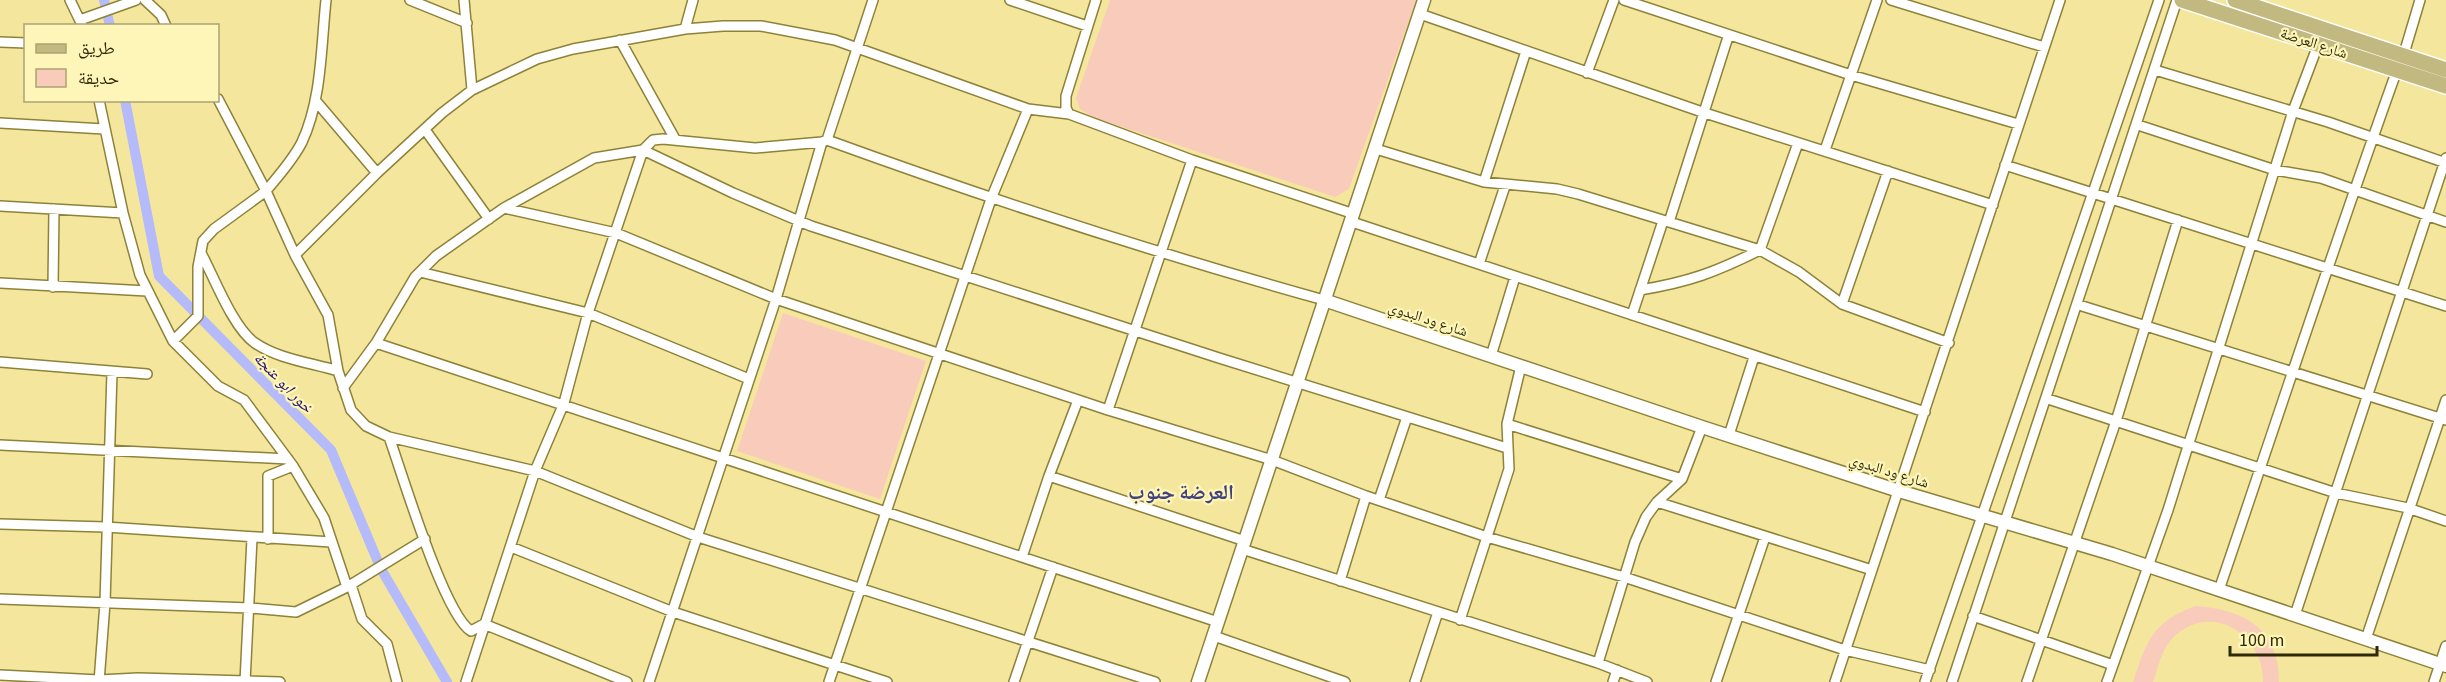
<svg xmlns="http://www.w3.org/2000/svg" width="2446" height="682" font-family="'Source Sans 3','Noto Naskh Arabic',sans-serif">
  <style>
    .green { fill: #f9cbbb }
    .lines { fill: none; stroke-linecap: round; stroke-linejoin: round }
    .canal { stroke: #b4bafa; stroke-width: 10 }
    .minor-casing { stroke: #8d8238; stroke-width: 12 }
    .tertiary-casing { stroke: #8d8238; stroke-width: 15 }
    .primary-casing { stroke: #fff; stroke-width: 18 }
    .minor { stroke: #fff; stroke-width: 9 }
    .tertiary { stroke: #fff; stroke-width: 12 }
    .primary { stroke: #c2b981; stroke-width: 15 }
    .labels { text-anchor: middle; stroke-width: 4.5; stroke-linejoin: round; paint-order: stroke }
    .street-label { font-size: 15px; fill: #2e2909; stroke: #fef5b9 }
    .water-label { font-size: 16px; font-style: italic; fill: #23146e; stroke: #fef5b9 }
    .district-label { font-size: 21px; font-weight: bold; fill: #40417e; stroke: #fef5b9 }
  </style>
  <rect width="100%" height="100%" fill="#f4e79d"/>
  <path class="green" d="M1110,0H1416L1349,189L1335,197L1095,118L1080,109L1076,98Z
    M783,313L926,361L880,499L737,451Z
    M2195,606C2242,609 2280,628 2279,682H2263C2264,633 2208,599 2171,640C2161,651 2158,668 2153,682H2133C2147,641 2151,623 2195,606Z"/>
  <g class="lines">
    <path class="canal" d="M104,0L110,26
      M125,100L159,276L331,450L381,569L447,682"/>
    <defs>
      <path id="minor" d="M70,0L82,25
        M145,0L161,15L166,26
        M410,0L467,23
        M464,0L472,90
        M1010,0L1087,26
        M1624,0L1851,75L2018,124
        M1891,0L2044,47
        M1420,14L1705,113L1993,205
        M80,20L136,0
        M685,29L693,0
        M620,40L675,139
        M0,42L26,43
        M2403,57L2420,0
        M2155,70L2328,122L2446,163
        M1587,73L1614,0
        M218,99L266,191C279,175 293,160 302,142C322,99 321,46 326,0
        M99,100L123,213
        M315,100L377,173
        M1069,114L1066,108V96L1096,0
        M0,123L104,129
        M2138,125L2275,170L2321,178L2446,222
        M426,131L489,219
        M827,140C992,200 1155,253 1324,300
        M1376,149L1484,182L1557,189L1578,194L1760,250L1799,272L1842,304L1949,343
        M1825,150L1877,0
        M2005,165L2446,306
        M1484,182L1526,51
        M0,206L123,213L140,275L173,341L218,386L244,400L293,466L268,476V539
        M504,208L616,233L776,299L1108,410L1272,460L1366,496L1487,537L1624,577L1845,650L1930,670
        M1352,222L1925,412
        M1669,222L1728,37
        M201,253C214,277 233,328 255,343C278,359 312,363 338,371
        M1479,264L1505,186
        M420,272L588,313L749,379
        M0,283L147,291
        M53,287L54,209
        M1640,290C1689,282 1716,272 1760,250L1798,143
        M1842,304L1888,171
        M2079,305L2446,420
        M1632,315L1663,221
        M173,341L198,316V267L203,241L214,229L266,191L295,255
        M376,343L1218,622
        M1491,356L1515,277
        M0,362L147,374
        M343,388L376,343L415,277L436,256L504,208L594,158L643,150L733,193L811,226L1219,358L1507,448
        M2048,399L2336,493L2408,508L2446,521
        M1108,410L1192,160
        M1507,424L1682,479
        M1729,435L1754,357
        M389,437C402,473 444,615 471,631L484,624L627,682
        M0,445L288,459
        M293,466L324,518L347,587L425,539
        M1049,476L1245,541
        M1379,500L1407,417
        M1657,502L1872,570
        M0,524L106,527L331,542
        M511,547L673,612L887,682
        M1242,549L1598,663L1647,682
        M1022,557L1049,476L1078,400
        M1340,581L1366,496
        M351,585L362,619L387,644L397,682
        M2219,590C2278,417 2335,242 2397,70
        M0,599L250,608L296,612L347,587
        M2295,615L2446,158
        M1973,616L2113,665
        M1460,620L1509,469L1507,424L1521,366
        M1214,636L1345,682
        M2366,639L2446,400
        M1598,663L1635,542L1646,517L1657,502L1682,479L1702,427
        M0,675L99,680L138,678L280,682
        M99,682L105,603L112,372
        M245,682L252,538
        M466,682L535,471L564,403L588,313L643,150L653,140L663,139L755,148L822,142
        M649,682L776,299L822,142L827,140L873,0
        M829,682L991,199L1028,109
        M1014,682L1053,567
        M1155,682L698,537L535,471L389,437L366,426L351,410L338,371L328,315L295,255L377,173L442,113L472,90L537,59L573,49L685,29L723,26H761L835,40L1028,109L1069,114L1192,160L1354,214
        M1415,682L1438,612
        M1613,682L1617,670
        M1716,682L1765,537
        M1835,682L2060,0
        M1925,682L2159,0
        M1952,682L2177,0
        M2027,682L2116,421L2178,220
        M2107,682L2168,510L2293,111L2318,45
        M2434,682L2446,646"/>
      <path id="tertiary" d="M1324,300L1702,427L1899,491L2112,554L2446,666
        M1198,682L1424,0"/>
      <path id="primary" d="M2182,0L2446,86
        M2235,0L2446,70"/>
    </defs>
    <use href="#minor" class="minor-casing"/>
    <use href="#tertiary" class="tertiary-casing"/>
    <use href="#primary" class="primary-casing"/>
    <use href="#minor" class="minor"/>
    <use href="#tertiary" class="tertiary"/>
    <use href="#primary" class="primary"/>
  </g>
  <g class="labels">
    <g class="street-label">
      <text transform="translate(2314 43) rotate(18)" y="5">شارع العرضة</text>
      <text transform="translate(1428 319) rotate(18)" y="5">شارع ود البدوي</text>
      <text transform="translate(1889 471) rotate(17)" y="5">شارع ود البدوي</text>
    </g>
    <g class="water-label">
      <text transform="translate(284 382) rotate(46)" y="6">خور ابو عنجة</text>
    </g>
    <g class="district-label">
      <text x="1181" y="499">العرضة جنوب</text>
    </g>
  </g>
  <rect x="24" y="24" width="195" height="78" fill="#fef5b9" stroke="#aba373" stroke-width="1.5"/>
  <rect x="36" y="44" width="30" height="9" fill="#c2b981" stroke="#aba373" stroke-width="1.5"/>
  <text x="78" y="54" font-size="18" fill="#2e2909">طريق</text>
  <rect x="36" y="69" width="30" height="18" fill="#f9cbbb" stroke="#aba373" stroke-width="1.5"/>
  <text x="78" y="84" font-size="18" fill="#2e2909">حديقة</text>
  <path d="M2230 646v9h147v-9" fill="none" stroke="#2e2909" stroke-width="3"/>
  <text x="2239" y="646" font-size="18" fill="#2e2909" stroke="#fef5b9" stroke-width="4.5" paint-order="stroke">100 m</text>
</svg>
